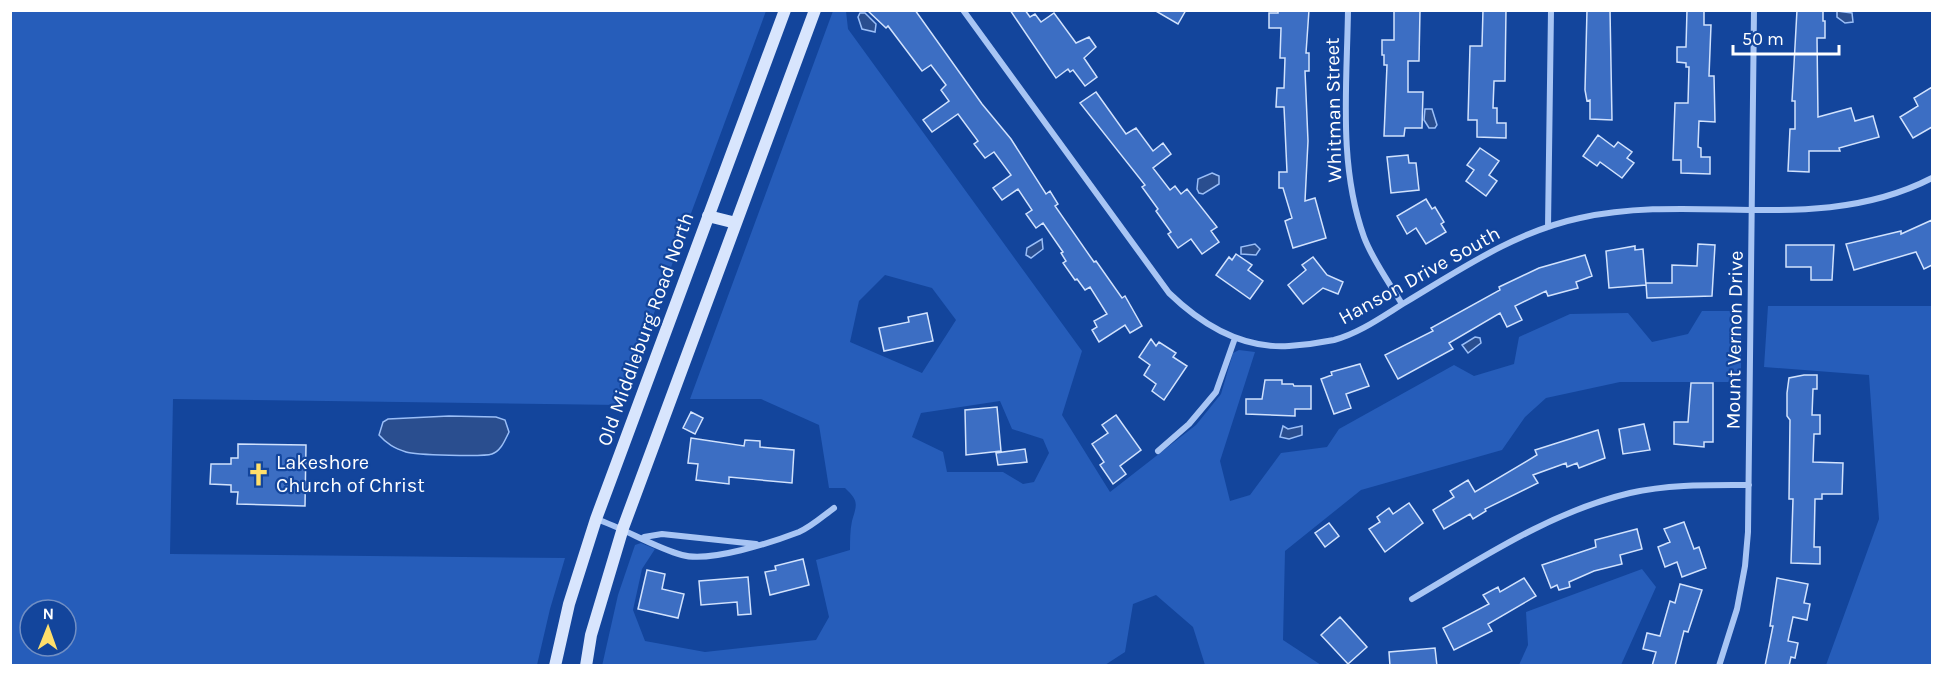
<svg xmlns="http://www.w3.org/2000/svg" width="1943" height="676" font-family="Karla,sans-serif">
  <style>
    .green { fill: #265dba; fill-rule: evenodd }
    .water { fill: #2a4e8f; stroke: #9abef7; stroke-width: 1.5 }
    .building { fill: #3c6ec3; stroke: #d1e2fd; stroke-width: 1.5 }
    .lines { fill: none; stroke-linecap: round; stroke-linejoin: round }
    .minor { stroke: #a8c5f4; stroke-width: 6 }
    .secondary { stroke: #d8e5fd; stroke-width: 12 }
    .labels { text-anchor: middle; stroke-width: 4.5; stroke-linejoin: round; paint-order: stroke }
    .street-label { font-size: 20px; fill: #fff; stroke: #13459c }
    .poi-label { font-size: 20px; fill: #fff; stroke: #13459c; text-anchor: start }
  </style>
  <rect width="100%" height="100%" fill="#13459c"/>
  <path class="green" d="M10,11H766L620,405L173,399L170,554L565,558L550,609L537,665H11ZM30,610H66V646H30Z
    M833,11H846L848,29L1082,351L1062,415L1110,492L1196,425L1221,394L1233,353L1239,350L1255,352L1220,461L1230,501L1250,495L1281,453L1327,447L1339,429L1454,365L1474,376L1514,364L1519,337L1570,314L1628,313L1652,342L1688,334L1702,311H1741V382H1620L1546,398L1525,417L1502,450L1361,490L1285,551L1283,640L1321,665H1205L1193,627L1156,595L1133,604L1125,652L1105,665L602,666L618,595L635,545L641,543L655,549L642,569L633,610L645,641L705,652L816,640L829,617L816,560L850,550C850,541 850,530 852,521C857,504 859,501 845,488H829L819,425L761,399H690ZM885,275L932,288L956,320L922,373L850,342L859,301ZM1000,401L1012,429L1043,439L1049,453L1034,482L1023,484L1003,472H947L943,452L912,437L921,413Z
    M1768,306H1932V665H1826L1879,519L1869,375L1764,367Z
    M1642,569L1656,587L1621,665H1519L1528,645L1526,612Z"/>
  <path class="water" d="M1837,11L1852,13L1853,22L1845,23L1837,17Z
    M865,13L876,24L875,32L862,29L858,17L860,13Z
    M1425,109H1432L1437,125L1435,128H1429L1424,120Z
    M1212,173L1219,176V184L1203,194L1199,193L1197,189L1198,179Z
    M1042,239L1043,249L1031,258L1026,255L1027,248Z
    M1255,244L1260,249L1256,255L1241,254V247Z
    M1475,337L1480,338L1481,343L1468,353L1462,345Z
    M449,416L496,417L505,420L509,432C505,440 501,451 492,454C484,457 415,455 406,452C394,448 387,444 379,435L383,422L388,419Z
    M1283,426L1288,429L1302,426V435L1289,439L1280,437Z"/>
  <path class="building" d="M867,10H915L982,104L1011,139L1046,194L1050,191L1058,204L1055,206L1094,262L1096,261L1122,298L1125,296L1142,326L1130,333L1125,325L1099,342L1092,330L1097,327L1094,321L1107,314L1090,287L1085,290L1077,279L1075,280L1063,263L1066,261L1061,253L1063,252L1043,223L1036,228L1026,214L1032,210L1018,189L1002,200L993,188L1011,175L994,152L985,158L974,144L978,141L958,114L932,132L923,120L949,101L941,90L946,85L931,65L922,71L888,26L886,28Z
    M1010,10H1025L1030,17L1035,14L1041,22L1054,13L1076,43L1089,37L1096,47L1084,58L1097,77L1085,86L1073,70L1070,72L1068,69L1056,78Z
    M1154,10H1186L1178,24Z
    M1278,10H1309L1306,53H1309V71H1305L1308,141L1305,201L1315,198L1326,238L1293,248L1285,221L1292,218L1283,188H1279V172H1287L1284,107H1276L1277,88H1284L1285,58H1280L1281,28H1269V13H1278Z
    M1394,10H1420L1419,61H1408V92H1423L1422,128H1405L1404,136H1384L1387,65H1384V55H1382V40H1394Z
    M1483,10H1506L1505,81H1494L1493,108H1497V123H1506V138L1477,137V120H1468L1470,46H1482Z
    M1587,10H1610L1612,120L1590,119V100L1587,101L1585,90Z
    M1687,10H1704V25H1711L1709,76H1714L1715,122L1699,121L1698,147L1701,148V157H1710V174L1681,173V160H1673L1675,103H1688L1689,67H1686V63L1677,62V47H1686Z
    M1797,10H1823V21H1825V38H1817L1818,117L1851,108L1855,121L1873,116L1879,137L1839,148L1840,151H1809V172L1788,171L1790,129H1795V101H1792Z
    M1932,87V127L1913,138L1900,117L1918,106L1914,98Z
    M1096,92L1126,134L1136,128L1153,151L1163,143L1171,154L1153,168L1170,190L1175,186L1181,194L1187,189L1217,227L1211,231L1219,242L1202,254L1191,239L1178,248L1168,234L1171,232L1156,211L1158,209L1142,187L1145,185L1080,103Z
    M1598,135L1614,147L1618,142L1632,152L1627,158L1634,163L1622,178L1600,162L1597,166L1583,156Z
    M1480,148L1499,161L1489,175L1497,181L1486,196L1466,181L1474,170L1467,165Z
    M1408,155L1409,163H1416L1419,190L1391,193L1387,157Z
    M1426,199L1432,209L1435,207L1444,222L1441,224L1446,232L1426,244L1416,228L1407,234L1397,216Z
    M1932,220V265L1924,269L1916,252L1854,270L1846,244L1901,231V234Z
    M1698,244L1715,245L1712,296L1647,298L1646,283H1672V265L1697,266Z
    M1786,245H1834L1832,280H1811V267H1786Z
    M1635,246V250L1643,249L1646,285L1609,288L1606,251Z
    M1236,254L1252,265L1248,270L1263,281L1250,299L1216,275L1229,257L1232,260Z
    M1585,255L1592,276L1576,282L1578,288L1548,296L1546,291L1515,306L1522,320L1507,327L1500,313L1449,343L1453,349L1398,379L1385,355L1433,331L1431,328L1500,290L1499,287L1539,268Z
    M1313,257L1327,275L1343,282L1338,294L1323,288L1303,304L1288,285L1306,270L1302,265Z
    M927,313L933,341L884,351L879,328L909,322L908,317Z
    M1151,339L1156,346L1159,342L1176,353L1173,357L1187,366L1164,400L1152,391L1156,384L1144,375L1150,365L1139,357Z
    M1360,364L1369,386L1346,394L1351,408L1334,414L1321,379L1332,375L1331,372Z
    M1804,375H1817V389H1813L1812,415H1820V434H1814L1813,462L1843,463L1842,494H1822V499H1815L1814,547H1820V564L1791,563L1793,499H1789L1790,420L1787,416V393L1789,378Z
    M1265,380H1282V384H1293L1294,386H1311V409H1295V416L1246,414V399H1262Z
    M1691,383H1713V442H1704V447L1674,444V422H1688Z
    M997,407L1001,451L966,455L965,410Z
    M691,412L703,418L695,434L683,428Z
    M1116,415L1141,450L1120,466L1126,474L1113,484L1100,465L1104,462L1092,444L1108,433L1102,425Z
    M1644,424L1650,450L1623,454L1619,429Z
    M1598,430L1605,458L1579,468L1577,463L1567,467L1566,463L1533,475L1538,483L1485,509L1486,511L1473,519L1470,514L1444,529L1433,510L1454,497L1450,491L1468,480L1475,492L1537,455L1535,450Z
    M691,438L744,446L745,440L760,441V447L794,450L792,483L729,477V484L696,480L698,464L688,463Z
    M238,444L306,445L305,506L237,504L238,492H231V485L210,484L211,464H231V458H238Z
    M1025,449L1027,462L998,465L996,453Z
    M1409,503L1423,523L1385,552L1369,529L1380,522L1377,517L1389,508L1393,514Z
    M1684,522L1694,549L1699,547L1706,568L1682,577L1677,562L1665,567L1658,547L1670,542L1664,529Z
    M1329,523L1339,536L1325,547L1315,533Z
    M1637,529L1642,549L1620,555L1622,564L1594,571L1569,582L1570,587L1559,590L1557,585L1551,588L1542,565L1596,547L1595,540Z
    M803,559L809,585L770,595L765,572L776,570L775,566Z
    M647,570L665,574L662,589L684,594L678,618L638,609Z
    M748,577L751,614L738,615L737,602L701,605L699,581Z
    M1524,578L1536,596L1488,624L1492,631L1454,650L1443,628L1489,604L1483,595L1498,587L1500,592Z
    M1777,578L1808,584L1804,603L1810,604L1807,620L1793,617L1788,641L1798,643L1795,658L1791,657L1789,666H1765L1773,626H1770Z
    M1680,584L1702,590L1688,632L1684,631L1675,666H1652L1656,652L1643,649L1647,633L1660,636L1670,601L1675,603Z
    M1340,617L1367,647L1348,664L1321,635Z
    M1435,648L1437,666H1390L1389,652Z"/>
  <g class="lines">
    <path class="minor" d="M963,10L1169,293C1201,324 1242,349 1289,346C1304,345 1319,343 1334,340C1360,333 1383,316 1406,302C1461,269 1517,231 1580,218C1699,192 1819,236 1932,178
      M1348,10C1347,85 1338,165 1364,237C1373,261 1389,282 1402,304
      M1548,227L1551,10
      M1158,451L1189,424L1216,392L1235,338
      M596,519C626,529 653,547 682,555C709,563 773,542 799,532C811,527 823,516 834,508
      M644,537L662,534L756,544
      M1412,599C1482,558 1550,512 1630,493C1669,484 1709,485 1749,485
      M1719,666L1737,609L1745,566L1748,532L1754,10"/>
    <path class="secondary" d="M708,216L736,223
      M555,666L569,604L596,519L785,10
      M586,666L591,635L623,528L815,10"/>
  </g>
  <defs>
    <symbol id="church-bare" viewBox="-9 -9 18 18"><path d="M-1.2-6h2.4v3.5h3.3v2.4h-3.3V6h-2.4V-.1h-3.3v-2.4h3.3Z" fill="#ffdf6b" stroke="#13459c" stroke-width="2.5" paint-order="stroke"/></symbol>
  </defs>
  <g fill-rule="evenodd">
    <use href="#church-bare" x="242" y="458" width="33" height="33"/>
  </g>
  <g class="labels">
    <g class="street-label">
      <text transform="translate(1333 110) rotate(-91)" y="7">Whitman Street</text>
      <text transform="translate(1419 275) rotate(-29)" y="7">Hanson Drive South</text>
      <text transform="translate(645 329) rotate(-70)" y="7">Old Middleburg Road North</text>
      <text transform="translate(1734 340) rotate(-89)" y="7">Mount Vernon Drive</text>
    </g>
    <g class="poi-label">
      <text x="276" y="469">Lakeshore<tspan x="276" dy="23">Church of Christ</tspan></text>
    </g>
  </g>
  <rect width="1943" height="676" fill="none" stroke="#ffffff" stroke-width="24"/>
  <g transform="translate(48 628) rotate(1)"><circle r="28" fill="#13459c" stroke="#718fc4" stroke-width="1.5"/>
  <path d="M0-4.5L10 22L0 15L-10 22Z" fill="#ffdf6b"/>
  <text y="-9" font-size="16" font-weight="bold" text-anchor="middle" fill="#ffffff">N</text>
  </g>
  <path d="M1733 45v9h106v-9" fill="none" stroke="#ffffff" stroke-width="3"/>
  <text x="1742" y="45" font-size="18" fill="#ffffff" stroke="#13459c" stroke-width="4.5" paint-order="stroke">50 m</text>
</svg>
